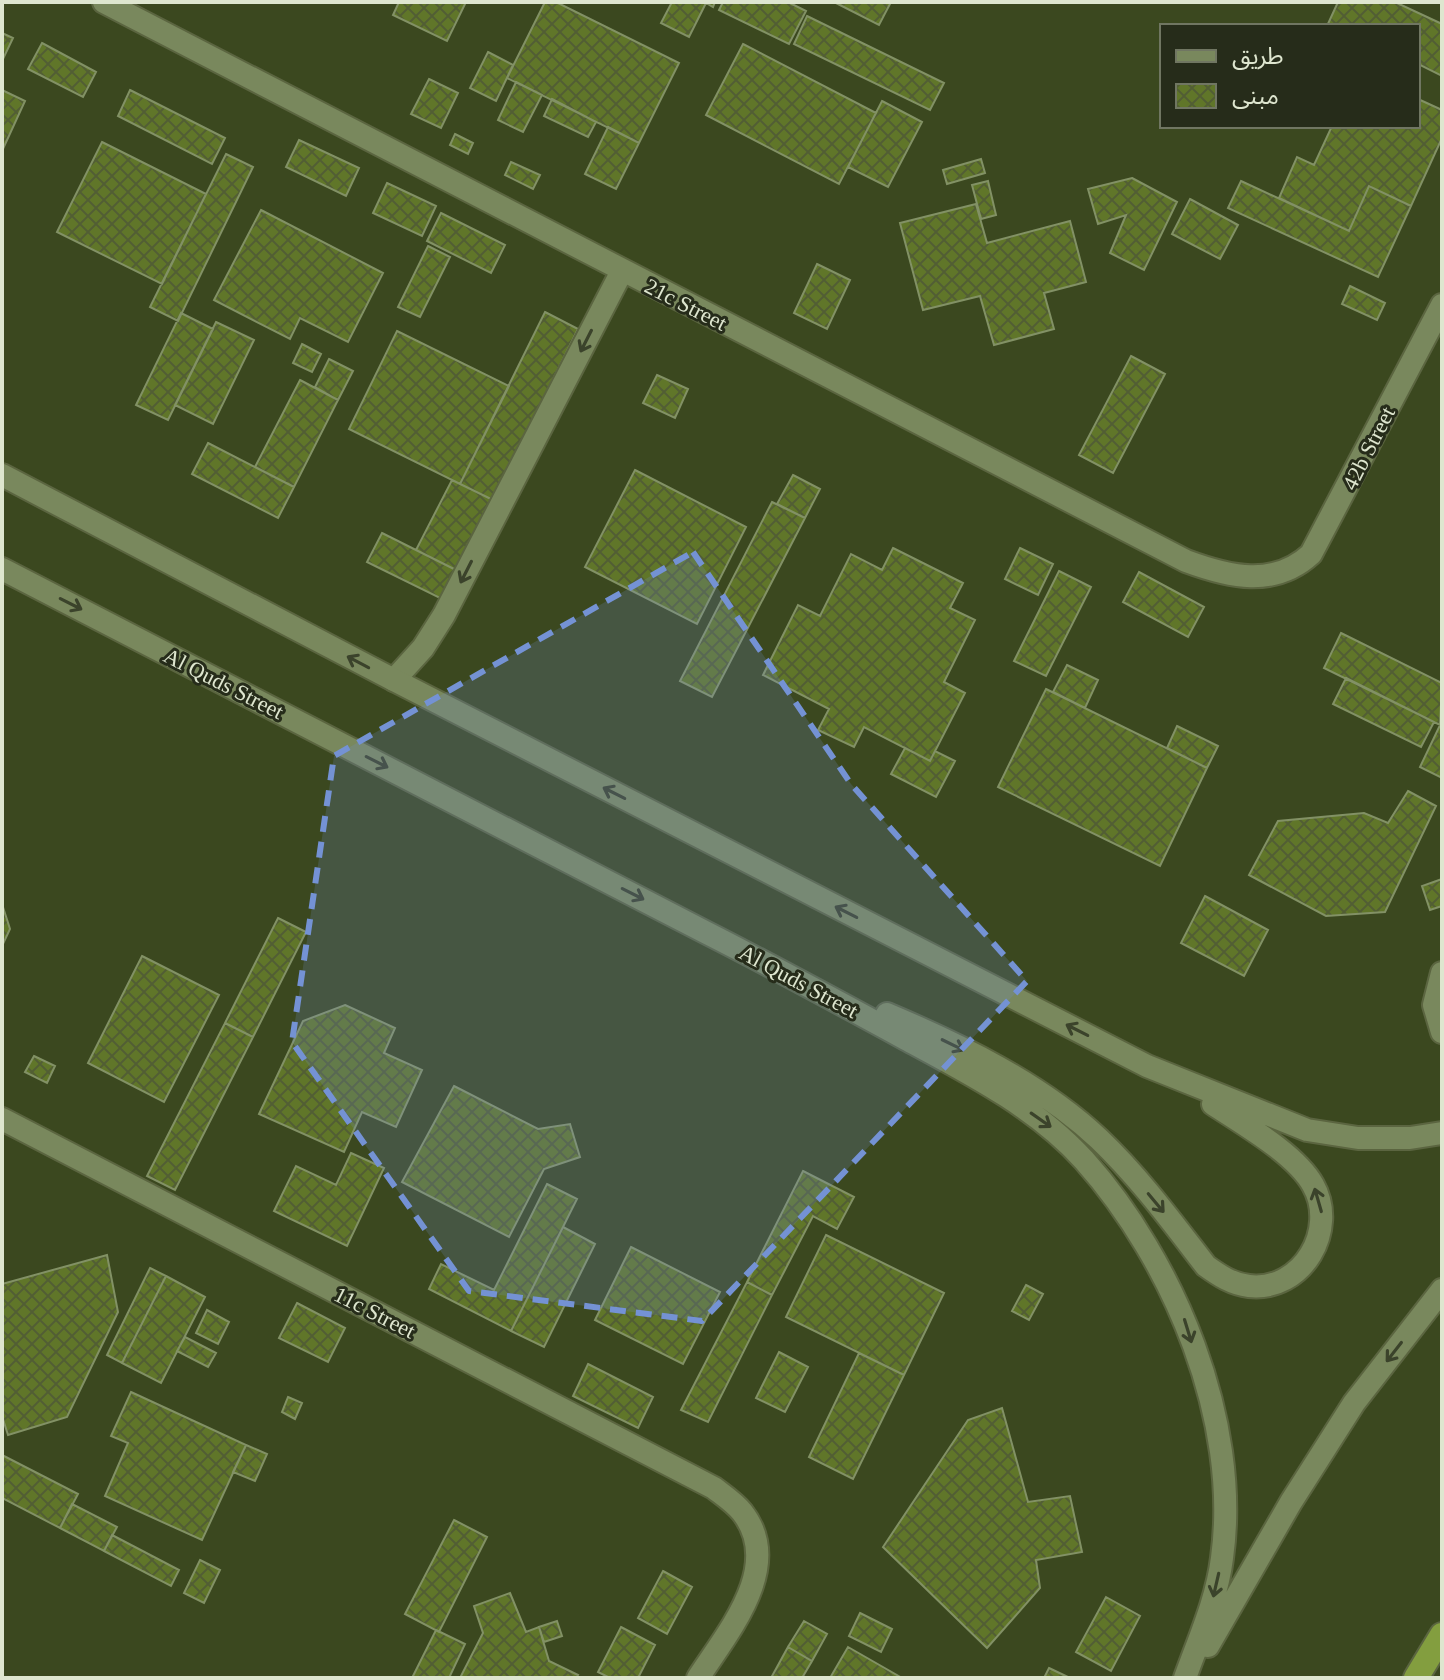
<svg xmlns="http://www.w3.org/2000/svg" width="1444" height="1680" font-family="'Times New Roman','Noto Sans Arabic',serif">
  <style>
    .building { fill: url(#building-cross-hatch); stroke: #829165; stroke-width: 2 }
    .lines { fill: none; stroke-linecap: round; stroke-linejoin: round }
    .minor-casing { stroke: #5b6540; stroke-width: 26 }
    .secondary-casing { stroke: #5b6540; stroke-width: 26 }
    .motorway-casing { stroke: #5b6540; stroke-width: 28 }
    .minor { stroke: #79885d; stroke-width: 22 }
    .secondary { stroke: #79885d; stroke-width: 22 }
    .motorway { stroke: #839e3f; stroke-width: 24 }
    .oneway { stroke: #3b432b }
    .marked { fill: #7492d4; fill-opacity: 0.2; stroke: #7492d4; stroke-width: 6; stroke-dasharray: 16 10; stroke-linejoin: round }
    .labels { text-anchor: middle; stroke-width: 6; stroke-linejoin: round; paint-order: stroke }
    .street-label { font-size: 22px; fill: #dee6cf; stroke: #262c1a }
  </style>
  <defs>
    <pattern id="building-cross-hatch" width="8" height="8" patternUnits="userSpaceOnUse" patternTransform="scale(2)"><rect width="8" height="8" fill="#607629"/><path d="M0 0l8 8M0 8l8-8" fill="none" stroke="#525e34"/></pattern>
  </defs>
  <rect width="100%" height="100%" fill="#3b481f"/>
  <path class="building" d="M399,2H466L447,41L393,15Z
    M545,2H556L679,63L639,143L507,78Z
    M672,2H715L713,7L706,3L689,37L661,23Z
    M723,2H788L806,11L789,44L719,10Z
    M834,2H891L879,25Z
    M1338,2H1395L1442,24V76L1418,64V26H1327Z
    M807,16L944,83L930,110L794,44Z
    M2,33L13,38L2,61Z
    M42,43L96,72L83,97L28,69Z
    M743,44L876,113L839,184L706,115Z
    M488,52L513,65L496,101L470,88Z
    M429,79L458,93L441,128L411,114Z
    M516,82L542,95L523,132L498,120Z
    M2,90L25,101L2,151Z
    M130,90L225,138L212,164L118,116Z
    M552,99L596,122L588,137L544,116Z
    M1418,99L1442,110V138L1411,206L1369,186L1349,231L1279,198L1297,157L1314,165L1332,126H1418Z
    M882,101L922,122L888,187L848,167Z
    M608,127L639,143L616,189L585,174Z
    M455,134L473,143L468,154L450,145Z
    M299,140L359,168L346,196L286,167Z
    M102,142L206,194L162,284L57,232Z
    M226,154L253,167L178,321L150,307Z
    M981,159L985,173L947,184L943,170Z
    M511,162L540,175L533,189L505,175Z
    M1132,178L1177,202L1144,270L1110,253L1126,215L1098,224L1088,189Z
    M988,181L996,215L981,219L972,185Z
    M1241,181L1349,231L1369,186L1411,206L1378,277L1228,208Z
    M387,183L436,206L422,236L373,213Z
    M1190,199L1238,225L1220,259L1172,234Z
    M976,204L987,243L1070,221L1086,282L1044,293L1054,329L994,345L980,296L923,310L900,223Z
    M261,210L383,273L348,342L300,318L290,339L214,300Z
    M441,213L505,245L491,273L427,241Z
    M428,246L450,257L420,317L398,307Z
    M817,264L850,280L827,329L794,313Z
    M1350,286L1385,303L1377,320L1342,304Z
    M545,312L578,329L493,500L460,484Z
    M181,313L213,329L168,420L136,405Z
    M216,322L254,340L213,424L175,405Z
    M397,331L509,386L460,484L349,429Z
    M302,344L321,354L312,372L293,363Z
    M1131,356L1165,374L1113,473L1079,455Z
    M329,359L353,371L338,400L315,387Z
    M657,375L688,389L675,418L643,403Z
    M300,380L338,400L294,487L255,467Z
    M208,443L294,487L278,518L192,474Z
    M635,470L746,527L697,624L585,567Z
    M793,475L820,489L805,518L777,504Z
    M452,480L493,500L458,571L416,550Z
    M772,502L805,518L712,697L680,681Z
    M382,533L458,571L444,600L367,562Z
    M893,548L963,583L950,608L975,620L944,682L965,693L930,761L864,727L854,747L818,730L829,709L763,675L798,605L820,616L851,554L882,570Z
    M1020,548L1053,564L1038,595L1005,579Z
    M1059,571L1091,587L1046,676L1014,661Z
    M1139,572L1204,607L1188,637L1123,602Z
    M1341,633L1442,683L1440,725L1324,668Z
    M1067,665L1098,680L1085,708L1053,692Z
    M1346,678L1434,722L1421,747L1333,704Z
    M1046,689L1207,768L1160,866L998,787Z
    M1442,721V778L1420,767Z
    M1177,726L1218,746L1207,768L1167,748Z
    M905,748L930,761L935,751L955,761L936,797L891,774Z
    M1408,791L1436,806L1385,912L1326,916L1249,875L1278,821L1364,813L1388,823Z
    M1442,879V906L1430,910L1422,886Z
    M1205,896L1268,930L1244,976L1181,943Z
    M2,904L10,929L2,946Z
    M278,918L306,932L253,1037L225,1023Z
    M142,956L219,995L164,1102L88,1063Z
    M345,1005L395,1028L384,1053L422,1070L396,1127L362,1112L344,1152L259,1114L303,1021Z
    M225,1023L253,1037L175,1190L147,1176Z
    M34,1056L55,1066L47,1083L25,1072Z
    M454,1086L538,1129L570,1124L580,1157L544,1169L509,1237L402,1182Z
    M351,1153L384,1168L347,1246L274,1211L296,1166L336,1185Z
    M803,1171L854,1197L837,1229L813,1216L772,1295L747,1282Z
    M547,1184L577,1199L511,1331L429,1289L441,1264L494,1290Z
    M563,1227L595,1244L544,1347L511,1331Z
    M826,1235L944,1293L904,1375L786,1317Z
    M631,1247L720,1292L683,1364L595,1320Z
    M107,1255L118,1312L67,1417L8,1435L2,1416V1284Z
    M150,1268L166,1276L122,1363L107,1355Z
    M166,1276L205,1297L161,1383L122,1363Z
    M747,1282L772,1295L708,1422L681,1410Z
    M1026,1285L1043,1294L1029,1320L1012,1311Z
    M297,1303L345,1328L328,1362L279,1338Z
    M207,1310L229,1322L218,1344L196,1333Z
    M185,1337L216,1353L208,1367L177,1351Z
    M779,1352L808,1367L785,1412L756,1398Z
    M859,1353L904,1375L853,1479L809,1457Z
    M588,1364L653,1397L638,1428L573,1396Z
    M131,1392L246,1445L202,1540L105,1496L128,1443L111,1436Z
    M288,1397L302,1403L295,1419L282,1412Z
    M1002,1408L1028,1502L1070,1496L1082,1552L1036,1560L1040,1588L987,1648L883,1547L968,1420Z
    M246,1445L267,1454L255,1481L233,1472Z
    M2,1455L78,1494L60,1528L2,1498Z
    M72,1504L117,1527L104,1551L60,1528Z
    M454,1520L487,1537L439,1632L405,1614Z
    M112,1535L179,1570L171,1586L104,1551Z
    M200,1560L220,1570L204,1603L184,1593Z
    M663,1571L692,1587L667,1634L638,1618Z
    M510,1593L526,1632L539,1627L549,1661L578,1675L576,1678H460L483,1633L474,1606Z
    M1106,1597L1140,1616L1111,1671L1076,1652Z
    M860,1613L892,1629L881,1652L849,1636Z
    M557,1621L562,1636L544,1642L539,1627Z
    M804,1621L827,1634L812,1661L788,1647Z
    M621,1627L655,1645L638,1678H610L598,1672Z
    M436,1630L465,1644L449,1678H412Z
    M788,1647L812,1661L802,1678H771Z
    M848,1647L902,1678H830Z
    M1049,1668L1070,1678H1044Z"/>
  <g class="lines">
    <defs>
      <path id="minor" d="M104,2L1186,561C1229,577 1274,588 1311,554L1442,305
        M394,680L423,648L444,615L622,271
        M1442,973L1434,1005L1442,1032
        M2,1119L714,1488C723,1495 735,1503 742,1512C785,1566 727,1633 698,1678"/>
      <path id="secondary" d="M2,475L394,680L1147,1066L1307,1130L1358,1138H1410L1442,1133
        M2,569C237,690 472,811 707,933C774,967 840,1003 906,1039C969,1073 1036,1107 1084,1160C1174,1261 1241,1421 1222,1558C1217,1599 1199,1639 1185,1678
        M887,1014C960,1045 1041,1084 1099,1139C1139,1177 1172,1222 1206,1266C1220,1276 1232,1284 1249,1286C1303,1292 1338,1229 1313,1185C1296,1154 1243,1124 1213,1104
        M1208,1646L1291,1502L1354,1403L1442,1290"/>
      <path id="motorway" d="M1416,1678L1442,1635"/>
    </defs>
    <use href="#minor" class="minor-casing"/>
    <use href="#secondary" class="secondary-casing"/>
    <use href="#motorway" class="motorway-casing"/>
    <use href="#minor" class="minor"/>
    <use href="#secondary" class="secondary"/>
    <use href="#motorway" class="motorway"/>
  </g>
  <defs><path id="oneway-shaft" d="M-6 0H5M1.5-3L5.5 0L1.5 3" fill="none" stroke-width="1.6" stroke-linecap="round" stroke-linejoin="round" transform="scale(2)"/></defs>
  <g class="oneway">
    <use href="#oneway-shaft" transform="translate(586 341) rotate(117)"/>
    <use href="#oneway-shaft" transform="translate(466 572) rotate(117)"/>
    <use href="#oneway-shaft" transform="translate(71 604) rotate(27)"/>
    <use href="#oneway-shaft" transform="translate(358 662) rotate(-152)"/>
    <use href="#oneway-shaft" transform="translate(377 762) rotate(27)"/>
    <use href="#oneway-shaft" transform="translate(614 793) rotate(-153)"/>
    <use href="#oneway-shaft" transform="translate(633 894) rotate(27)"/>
    <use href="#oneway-shaft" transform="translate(846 912) rotate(-153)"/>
    <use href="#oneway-shaft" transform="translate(1077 1030) rotate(-153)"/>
    <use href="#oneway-shaft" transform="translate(953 1045) rotate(26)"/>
    <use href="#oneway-shaft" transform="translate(1041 1120) rotate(35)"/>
    <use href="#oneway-shaft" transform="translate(1318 1200) rotate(-106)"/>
    <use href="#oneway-shaft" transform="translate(1156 1203) rotate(50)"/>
    <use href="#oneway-shaft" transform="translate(1188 1331) rotate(73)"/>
    <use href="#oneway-shaft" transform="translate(1394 1352) rotate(128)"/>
    <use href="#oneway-shaft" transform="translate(1216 1585) rotate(103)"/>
  </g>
  <path class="marked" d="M693,552L851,784L1027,981L702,1321L469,1291L292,1042L334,756Z"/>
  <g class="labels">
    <g class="street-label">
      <text transform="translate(686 304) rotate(27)" y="8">21c Street</text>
      <text transform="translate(1368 448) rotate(-63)" y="8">42b Street</text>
      <text transform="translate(224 683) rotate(27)" y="8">Al Quds Street</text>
      <text transform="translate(799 981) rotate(28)" y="8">Al Quds Street</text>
      <text transform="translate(375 1312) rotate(27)" y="8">11c Street</text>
    </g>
  </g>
  <rect width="1444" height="1680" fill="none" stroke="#dee6cf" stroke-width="8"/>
  <rect x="1160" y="24" width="260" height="104" fill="#262c1a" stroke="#707662" stroke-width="2"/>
  <rect x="1176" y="50" width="40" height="12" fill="#79885d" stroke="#707662" stroke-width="2"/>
  <text x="1232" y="64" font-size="24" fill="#dee6cf">طريق</text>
  <rect x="1176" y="84" width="40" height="24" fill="url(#building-cross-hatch)" stroke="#707662" stroke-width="2"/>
  <text x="1232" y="104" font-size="24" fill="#dee6cf">مبنى</text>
</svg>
